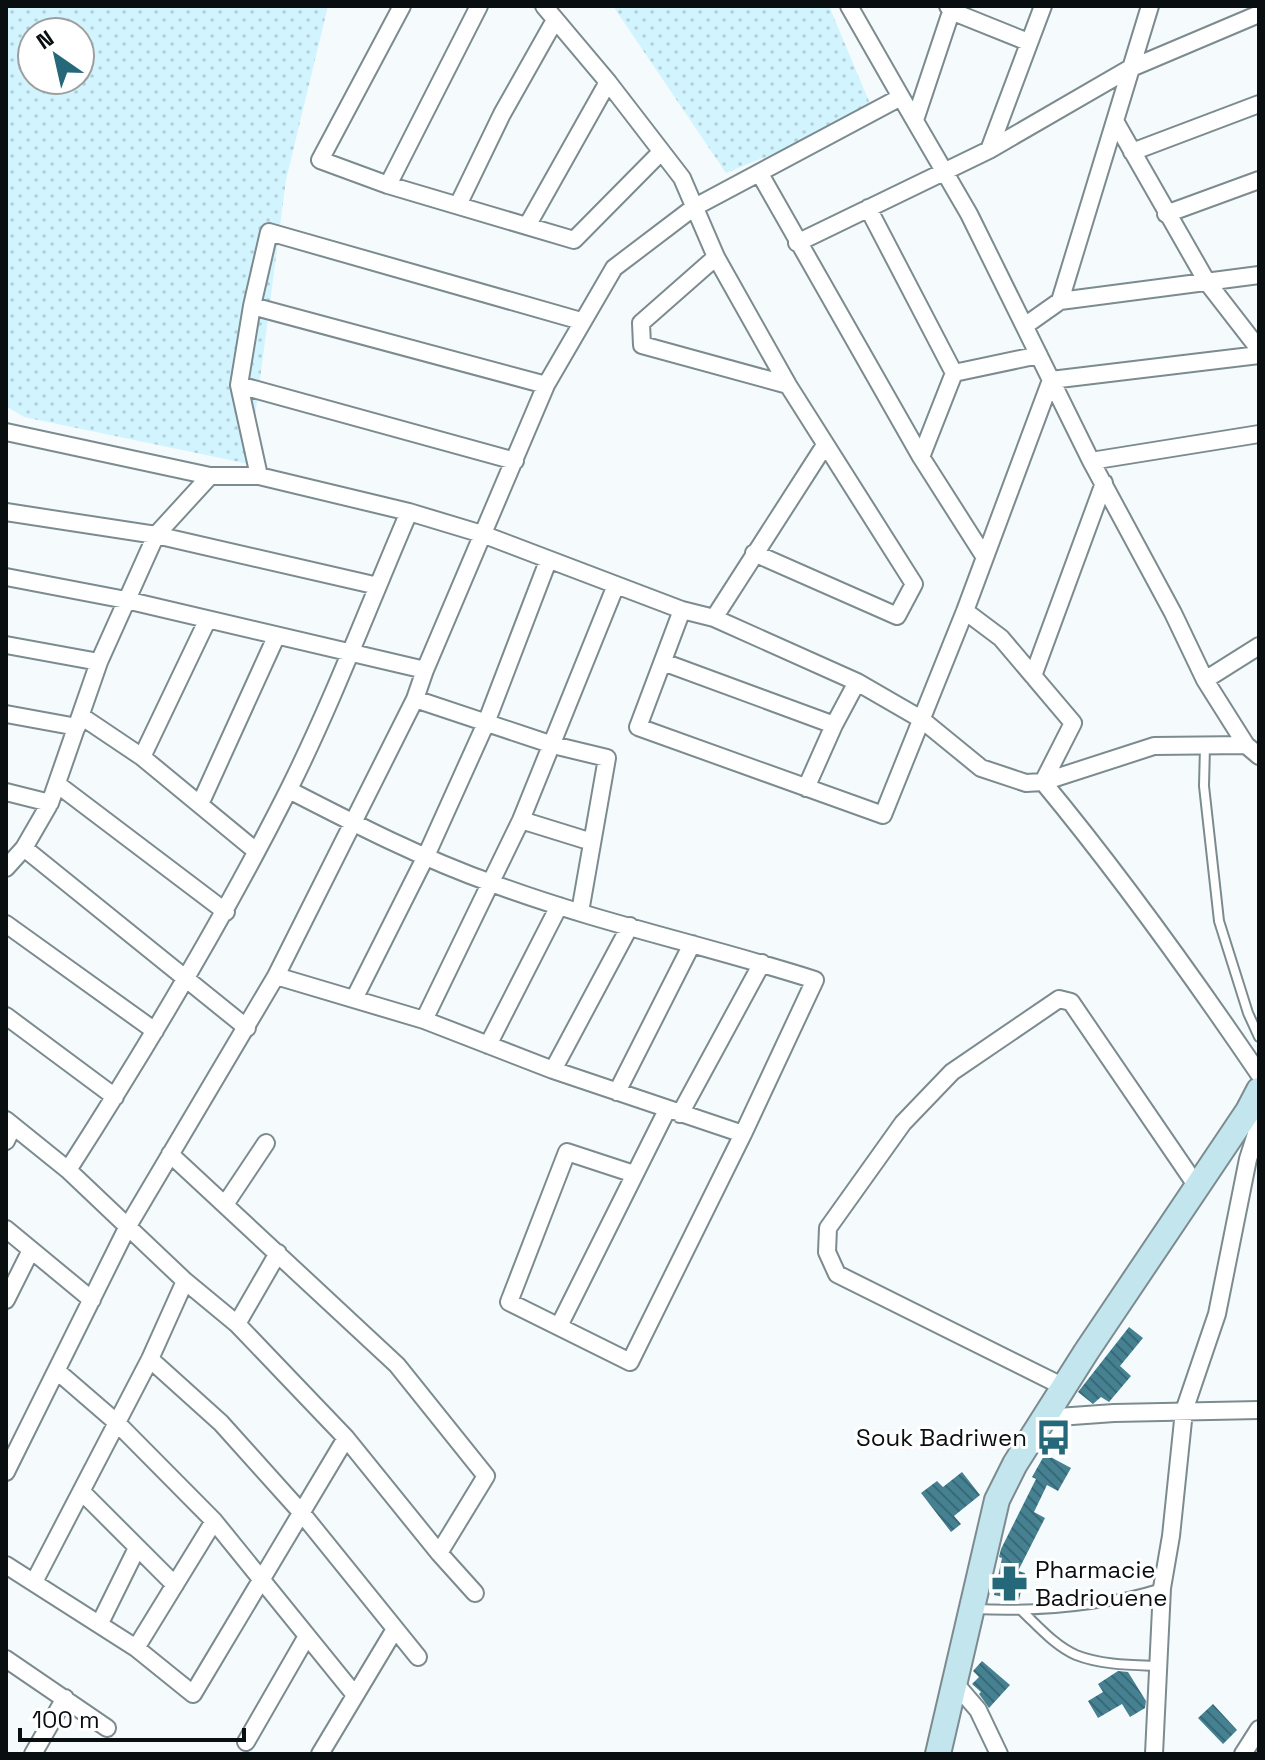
<svg xmlns="http://www.w3.org/2000/svg" width="1265" height="1760" font-family="'Space Grotesk',sans-serif">
  <style>
    .green { fill: url(#green-dots); fill-rule: evenodd }
    .building { fill: url(#building-back-hatch) }
    .lines { fill: none; stroke-linecap: round; stroke-linejoin: round }
    .lane-casing { stroke: #7c8b8f; stroke-width: 12 }
    .street-casing { stroke: #7c8b8f; stroke-width: 20 }
    .secondary-casing { stroke: #7c8b8f; stroke-width: 28 }
    .lane { stroke: #fff; stroke-width: 8 }
    .street { stroke: #fff; stroke-width: 16 }
    .secondary { stroke: #c3e5ee; stroke-width: 24 }
    .labels { text-anchor: middle; stroke-width: 6; stroke-linejoin: round; paint-order: stroke }
    .poi-label { font-size: 24px; fill: #090e10; stroke: #fff; text-anchor: end }
  </style>
  <defs>
    <pattern id="green-dots" width="8" height="8" patternUnits="userSpaceOnUse" patternTransform="scale(2)"><rect width="8" height="8" fill="#d2f4fe"/><path d="M2 2h.1M6 6h.1" fill="none" stroke="#b3d0d9" stroke-width="1.8" stroke-linecap="round"/></pattern>
    <pattern id="building-back-hatch" width="6" height="6" patternUnits="userSpaceOnUse" patternTransform="scale(2)"><rect width="6" height="6" fill="#468192"/><path d="M-1 5l2 2M0 0l6 6M5-1l2 2" fill="none" stroke="#396876"/></pattern>
  </defs>
  <rect width="100%" height="100%" fill="#f5fbfd"/>
  <path class="green" d="M6,6H328L286,180L249,464L24,417L6,406ZM32,32H80V80H32Z
    M613,6H829L874,113L726,173Z"/>
  <path class="building" d="M1129,1327L1143,1338L1120,1366L1131,1376L1109,1402L1101,1397L1093,1404L1078,1392Z
    M1045,1454L1071,1468L1058,1491L1047,1485L1034,1512L1045,1518L1018,1571L1025,1573L1019,1600L994,1595L1002,1558L999,1557L1001,1549L1036,1479L1032,1477Z
    M962,1472L980,1495L954,1516L961,1524L951,1532L921,1493L937,1481L943,1487Z
    M982,1661L1010,1685L989,1708L979,1694L981,1692L972,1684L979,1677L973,1671Z
    M1118,1671L1128,1672L1146,1701L1145,1708L1130,1717L1122,1704L1098,1718L1088,1701L1103,1692L1098,1684Z
    M1213,1704L1237,1730L1223,1744L1198,1718Z"/>
  <g class="lines">
    <defs>
      <path id="lane" d="M1205,746L1204,786L1219,921L1248,1013L1259,1037
        M975,1609C1039,1612 1101,1607 1162,1588
        M1022,1611C1038,1626 1055,1646 1076,1655C1101,1665 1132,1665 1158,1666"/>
      <path id="street" d="M402,6L320,160L388,185L574,240L661,152
        M544,6L608,82L682,178L716,257L788,385L914,584L897,616L754,553
        M849,6L901,97
        M948,6L951,11L1028,42
        M915,120L953,6
        M1115,121L1207,282L1259,349
        M989,150L1043,6
        M1132,152L1259,104
        M760,174L921,457L984,556
        M388,185L479,6
        M458,205L502,114L555,20
        M868,208L954,373
        M1166,214L1259,180
        M527,226L608,82
        M797,243L989,150L1129,69L1259,14
        M716,257L641,323L642,345L788,385
        M1060,301L1259,275
        M252,306L546,385
        M1026,325L1060,301L1150,6
        M239,385L515,461
        M6,432L210,476H259L409,512L482,534L682,610
        M825,445L714,618L857,682L921,719L981,768L1026,783L1043,782L1154,746L1246,745
        M921,457L954,373L1039,355
        M1091,461L1259,434
        M259,476L239,385L252,306L269,232L581,321
        M6,512L156,535L378,586
        M6,577L126,600L425,670
        M965,611L1001,638L1073,723L1043,782C1120,875 1191,974 1259,1074
        M714,618L682,610L638,727L883,815L965,611L1051,380L1259,355
        M6,645L99,662
        M663,662L834,725L857,682
        M1033,676L1104,483
        M1205,680L1259,646
        M415,699L553,745L607,758L580,912
        M6,714L77,727
        M81,716L142,757L256,851
        M142,757L207,621
        M57,784L226,912
        M806,788L834,725
        M289,790C355,824 423,859 494,884C599,923 709,946 815,980L743,1134L630,1362L509,1302L567,1152L634,1174
        M6,792L50,803
        M201,802L276,637
        M521,820L592,842
        M24,848L247,1028
        M6,868L24,848L50,803L99,662L156,535L210,476
        M6,924L155,1031
        M276,976L424,1020L553,1070L743,1134
        M354,999L426,856L486,723L548,561
        M6,1016L115,1097
        M424,1020L521,820L616,585
        M488,1045L559,906
        M553,1070L630,926
        M617,1092L692,944
        M680,1114L762,963
        M6,1120L68,1170L185,1281L237,1324L346,1438L439,1553L475,1593
        M6,1141L13,1126
        M170,1154L397,1365L486,1476L439,1553
        M68,1170C147,1047 222,922 288,791C333,701 369,605 409,512
        M226,1203L266,1143
        M6,1229L92,1300
        M6,1300L31,1250
        M237,1324L278,1253
        M559,1326L667,1110
        M150,1359L221,1423L300,1511L418,1657
        M57,1371L116,1422L214,1521L355,1695
        M1064,1387L837,1274L827,1252L828,1228L903,1123L952,1072L1059,999L1071,1002L1196,1185
        M1044,1418L1114,1413L1259,1410
        M6,1472L128,1226L276,976L415,699L425,670L546,385L614,268L693,208L901,97L969,214L1091,461L1173,613L1205,680L1246,745L1259,756
        M82,1492L175,1585
        M6,1565L136,1648L193,1694L346,1438
        M34,1582L150,1359L185,1281
        M100,1623L137,1548
        M136,1648L214,1521
        M6,1659L107,1728
        M954,1682L978,1710L999,1754
        M246,1742L307,1636
        M33,1754L65,1698
        M320,1754L395,1629
        M1154,1754L1162,1588L1171,1536L1184,1411L1217,1314L1248,1159L1256,1134L1255,1125L1248,1111
        M1243,1754L1259,1729"/>
      <path id="secondary" d="M938,1754L997,1500L1015,1464L1086,1352L1248,1111L1259,1090"/>
    </defs>
    <use href="#lane" class="lane-casing"/>
    <use href="#street" class="street-casing"/>
    <use href="#secondary" class="secondary-casing"/>
    <use href="#lane" class="lane"/>
    <use href="#street" class="street"/>
    <use href="#secondary" class="secondary"/>
  </g>
  <defs>
    <symbol id="bus-bare" viewBox="-9 -9 18 18"><path d="M-5-6H5V4H4V6H2V4H-2V6H-4V4H-5ZM-3.5-4V0h7V-4ZM-3.5 1.2v1.5H-2V1.2ZM2 1.2v1.5H3.5V1.2Z" fill="#25687a" stroke="#fff" stroke-width="2.5" paint-order="stroke"/></symbol>
    <symbol id="pharmacy-bare" viewBox="-9 -9 18 18"><path d="M-2-6h4v4h4v4h-4v4h-4v-4h-4v-4h4Z" fill="#25687a" stroke="#fff" stroke-width="2.5" paint-order="stroke"/></symbol>
  </defs>
  <g fill-rule="evenodd">
    <use href="#bus-bare" x="1028" y="1412" width="51" height="51"/>
    <use href="#pharmacy-bare" x="984" y="1558" width="51" height="51"/>
  </g>
  <g class="labels">
    <g class="poi-label">
      <text x="1027" y="1446">Souk Badriwen</text>
      <text x="1035" y="1578" text-anchor="start">Pharmacie<tspan x="1035" dy="28">Badriouene</tspan></text>
    </g>
  </g>
  <rect width="1265" height="1760" fill="none" stroke="#090e10" stroke-width="16"/>
  <g transform="translate(56 56) rotate(326)"><circle r="38" fill="#ffffff" stroke="#9d9f9f" stroke-width="2"/>
  <path d="M0-6L14 30L0 20L-14 30Z" fill="#25687a"/>
  <text y="-12" font-size="22" font-weight="bold" text-anchor="middle" fill="#090e10">N</text>
  </g>
  <path d="M20 1728v12h224v-12" fill="none" stroke="#090e10" stroke-width="4"/>
  <text x="32" y="1728" font-size="24" fill="#090e10" stroke="#ffffff" stroke-width="6" paint-order="stroke">100 m</text>
</svg>
